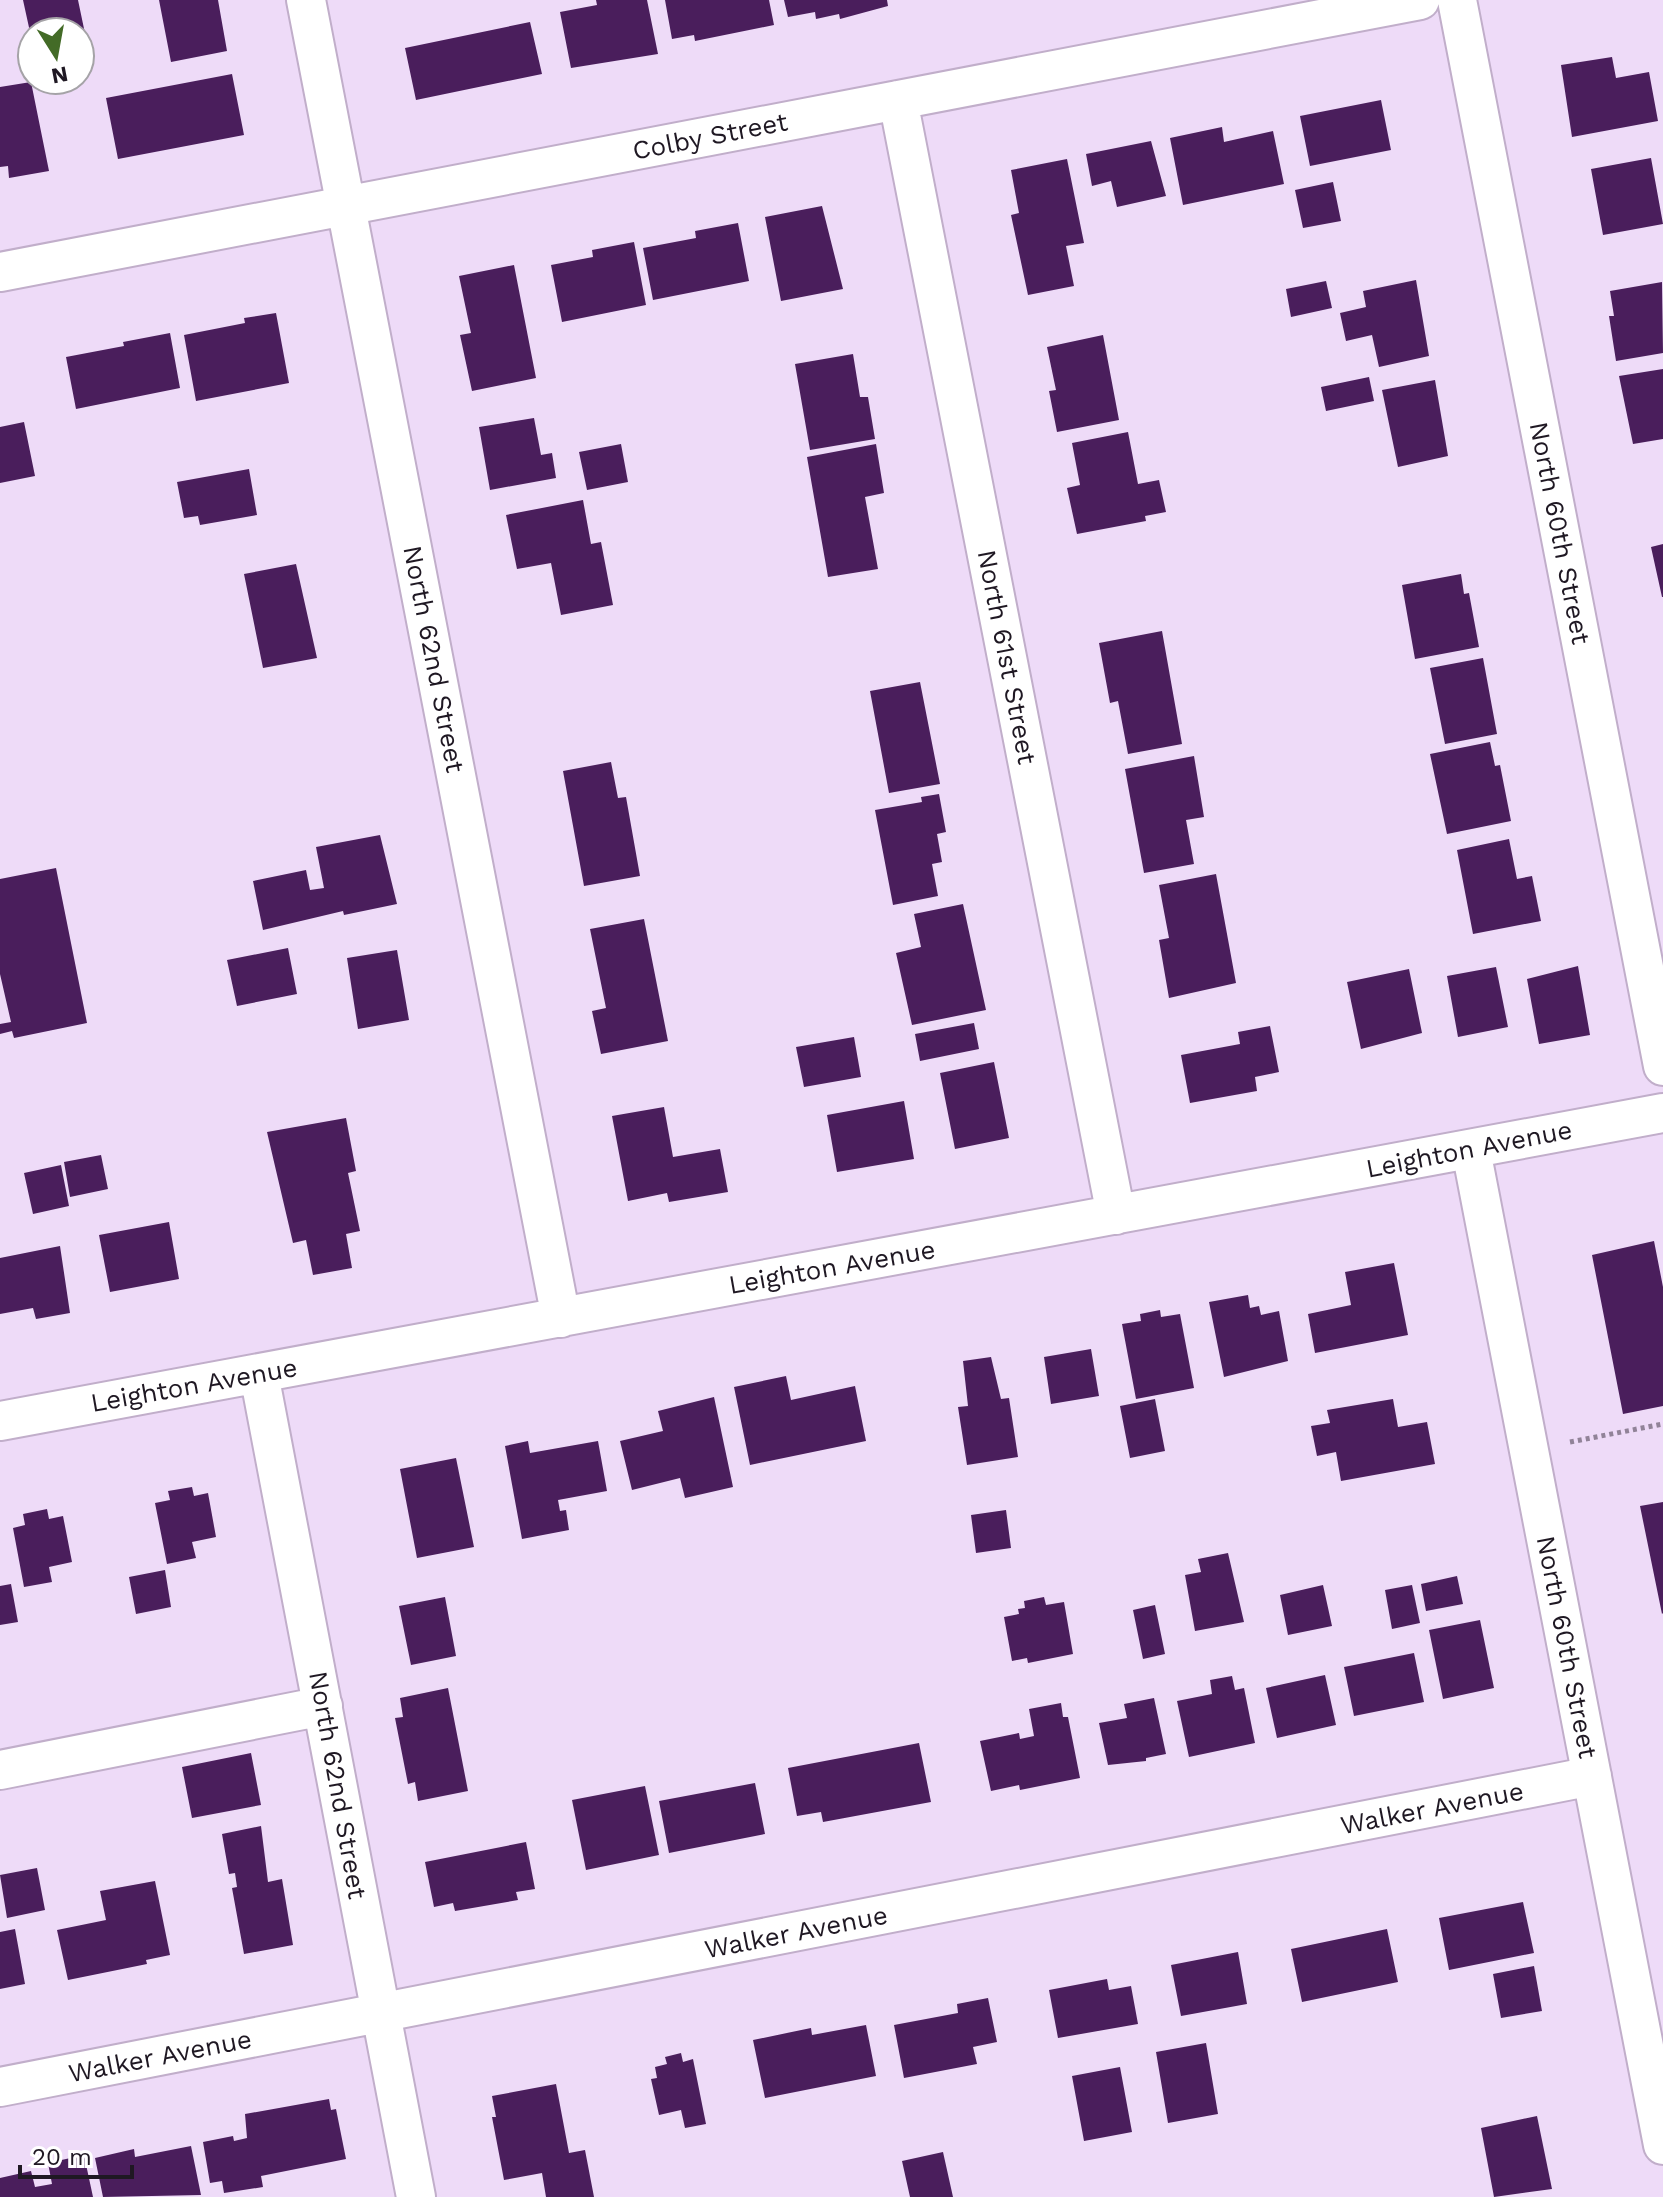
<svg xmlns="http://www.w3.org/2000/svg" width="1663" height="2197" font-family="'Work Sans',sans-serif">
  <style>
    .building { fill: #4a1e5c }
    .lines { fill: none; stroke-linecap: round; stroke-linejoin: round }
    .minor-casing { stroke: #c1aeca; stroke-width: 42 }
    .path { stroke: #918398; stroke-width: 5; stroke-dasharray: 4 4; stroke-linecap: butt }
    .minor { stroke: #fff; stroke-width: 38 }
    .labels { text-anchor: middle; stroke-width: 8; stroke-linejoin: round; paint-order: stroke }
    .street-label { font-size: 26px; fill: #1f1823; stroke: #fff }
  </style>
  <rect width="100%" height="100%" fill="#eedbf8"/>
  <path class="building" d="M23,0H78L87,43L80,44V32H30Z
    M159,0H218L227,51L171,62Z
    M596,0H647L658,54L571,68L560,12L597,5Z
    M665,0H769L774,25L695,41L694,35L672,39Z
    M784,0H887L888,6L840,19L839,14L816,19L815,12L788,17Z
    M530,22L542,74L416,100L405,48Z
    M1612,57L1616,78L1649,72L1658,121L1572,137L1561,65Z
    M232,74L244,135L118,159L106,98Z
    M31,82L49,171L9,178L8,166L0,167V87Z
    M1381,100L1391,150L1310,166L1300,116Z
    M1222,127L1224,142L1273,131L1284,184L1183,205L1170,138Z
    M1151,141L1166,196L1117,207L1111,181L1092,186L1086,154Z
    M1651,158L1663,224L1603,235L1591,169Z
    M1067,159L1084,243L1066,246L1074,286L1028,295L1011,215L1019,213L1011,170Z
    M1333,182L1341,221L1303,228L1295,190Z
    M822,206L843,289L781,301L765,217Z
    M738,223L749,281L653,300L643,248L696,238L695,231Z
    M634,242L646,305L562,322L551,265L593,257L592,250Z
    M514,265L536,378L472,391L460,335L471,333L459,276Z
    M1416,280L1429,356L1379,367L1372,335L1346,341L1340,313L1366,307L1363,291Z
    M1326,281L1332,308L1291,317L1286,289Z
    M1662,282L1663,353L1616,361L1609,316H1614L1610,291Z
    M276,313L289,383L196,401L184,335L245,323L244,318Z
    M170,333L180,388L76,409L66,357L124,346L123,342Z
    M1103,335L1119,420L1057,432L1049,391L1056,390L1047,347Z
    M853,354L860,397H868L875,439L810,450L795,364Z
    M1663,369V439L1633,444L1619,376Z
    M1369,377L1374,401L1326,411L1321,387Z
    M1435,380L1448,456L1398,467L1382,390Z
    M534,418L541,455L552,453L556,478L490,490L479,427Z
    M24,422L35,476L0,483V427Z
    M1128,432L1138,484L1159,480L1166,512L1145,516L1146,521L1077,534L1067,488L1080,485L1072,443Z
    M621,444L628,482L587,490L579,452Z
    M876,444L884,493L865,497L878,569L828,577L807,457Z
    M249,469L257,515L200,525L198,516L184,518L177,482Z
    M583,500L591,544L601,542L613,605L561,615L551,563L517,569L506,515Z
    M1663,544V597H1662L1651,547Z
    M296,564L317,658L263,668L244,574Z
    M1461,574L1464,594L1469,593L1479,647L1415,659L1402,585Z
    M1162,631L1182,744L1128,754L1118,701L1110,703L1099,643Z
    M1483,658L1497,734L1445,744L1430,668Z
    M920,682L940,784L889,793L870,691Z
    M1490,742L1495,766L1500,765L1511,821L1447,834L1430,754Z
    M1194,756L1204,817L1186,820L1194,864L1144,873L1125,769Z
    M611,762L618,798L626,797L640,876L584,886L563,771Z
    M939,794L946,832L937,834L942,862L932,864L938,896L893,905L875,810L922,802L921,797Z
    M380,835L397,904L344,915L343,911L263,930L253,881L306,870L310,890L324,888L316,847Z
    M1509,839L1517,879L1532,876L1541,921L1473,934L1457,850Z
    M56,868L87,1023L14,1038L12,1031L0,1034V1024L11,1022L0,974V879Z
    M1216,874L1236,983L1169,998L1159,940L1169,938L1159,885Z
    M963,904L986,1010L912,1025L896,953L921,947L914,914Z
    M644,919L668,1041L601,1054L592,1011L606,1008L590,929Z
    M288,948L297,994L237,1006L227,960Z
    M397,950L409,1020L358,1029L347,958Z
    M1578,966L1590,1035L1539,1044L1527,979Z
    M1496,967L1508,1027L1458,1037L1447,976Z
    M1409,969L1422,1033L1361,1049L1347,982Z
    M974,1023L979,1049L920,1061L915,1034Z
    M1270,1026L1279,1072L1255,1077L1257,1091L1190,1103L1181,1055L1240,1044L1238,1032Z
    M854,1037L861,1077L804,1087L796,1047Z
    M994,1062L1009,1138L955,1149L940,1073Z
    M904,1101L914,1159L837,1172L827,1115Z
    M664,1107L673,1157L720,1149L728,1192L669,1202L667,1193L628,1201L612,1116Z
    M346,1118L356,1171L348,1173L360,1231L346,1234L352,1268L313,1275L306,1240L293,1243L267,1132Z
    M101,1155L108,1189L70,1197L64,1162Z
    M61,1165L69,1206L33,1214L24,1173Z
    M169,1222L179,1279L110,1292L99,1235Z
    M1654,1241L1663,1287V1406L1623,1414L1592,1255Z
    M60,1246L70,1313L36,1319L33,1308L0,1314V1258Z
    M1394,1263L1408,1335L1315,1353L1308,1314L1351,1305L1345,1272Z
    M1248,1295L1250,1308L1259,1306L1261,1315L1279,1311L1288,1361L1224,1377L1209,1302Z
    M1160,1310L1161,1317L1180,1314L1194,1388L1136,1399L1122,1324L1141,1321L1140,1314Z
    M1091,1349L1099,1396L1051,1404L1044,1357Z
    M991,1357L1001,1399L1009,1398L1018,1457L967,1465L958,1407L968,1406L963,1361Z
    M786,1376L791,1400L855,1386L866,1441L750,1465L734,1387Z
    M714,1397L733,1487L685,1498L680,1478L632,1490L620,1441L663,1431L658,1411Z
    M1155,1399L1165,1451L1130,1458L1120,1406Z
    M1393,1399L1398,1427L1427,1422L1435,1464L1341,1481L1336,1452L1317,1456L1311,1426L1330,1423L1327,1410Z
    M528,1441L530,1453L598,1441L607,1491L558,1500L560,1511L566,1510L569,1530L522,1539L505,1446Z
    M456,1458L474,1547L417,1558L400,1469Z
    M192,1487L194,1496L208,1493L216,1537L192,1542L196,1558L167,1564L155,1503L170,1500L168,1491Z
    M1663,1502V1613L1662,1614L1640,1506Z
    M47,1509L49,1519L63,1516L72,1562L49,1567L52,1582L24,1587L13,1528L25,1525L23,1514Z
    M1006,1510L1011,1548L976,1553L971,1515Z
    M1228,1553L1244,1622L1195,1631L1185,1575L1201,1572L1198,1559Z
    M165,1570L171,1607L136,1614L129,1577Z
    M1457,1576L1463,1604L1426,1611L1421,1584Z
    M11,1584L18,1622L0,1625V1586Z
    M1323,1585L1332,1626L1288,1635L1280,1595Z
    M1412,1585L1420,1623L1392,1629L1385,1590Z
    M445,1597L456,1656L411,1665L399,1606Z
    M1044,1597L1046,1605L1064,1602L1073,1654L1028,1663L1027,1658L1012,1661L1004,1617L1019,1614L1018,1609L1025,1608L1024,1601Z
    M1155,1605L1165,1654L1143,1659L1133,1610Z
    M1480,1620L1494,1688L1443,1699L1429,1630Z
    M1414,1653L1424,1702L1354,1716L1344,1667Z
    M1325,1675L1336,1725L1277,1738L1266,1688Z
    M1232,1676L1235,1690L1244,1688L1255,1743L1189,1757L1177,1701L1212,1694L1210,1680Z
    M448,1688L468,1791L418,1801L415,1782L408,1784L395,1718L403,1717L400,1698Z
    M1154,1698L1166,1754L1146,1758V1761L1108,1765L1099,1723L1127,1718L1124,1704Z
    M1061,1703L1063,1717H1068L1080,1778L1020,1790L1019,1785L991,1791L980,1741L1019,1733L1020,1739L1034,1736L1029,1709Z
    M919,1743L931,1802L823,1822L821,1812L797,1816L788,1768Z
    M251,1753L261,1805L192,1818L182,1767Z
    M755,1783L765,1834L669,1853L659,1801Z
    M645,1786L659,1855L586,1870L572,1800Z
    M261,1826L268,1882L282,1879L293,1945L244,1954L232,1888L237,1887L235,1873L229,1874L222,1834Z
    M526,1842L535,1889L516,1892L518,1900L455,1911L453,1903L434,1907L425,1862Z
    M37,1868L45,1910L7,1918L0,1875Z
    M155,1881L170,1955L146,1960L147,1964L68,1980L57,1930L106,1920L100,1891Z
    M1523,1902L1534,1953L1449,1970L1439,1918Z
    M15,1929L25,1984L0,1989V1932Z
    M1387,1929L1398,1982L1302,2002L1291,1949Z
    M1238,1952L1247,2004L1181,2016L1171,1965Z
    M1534,1966L1542,2011L1501,2018L1493,1974Z
    M1107,1979L1109,1990L1131,1986L1138,2024L1058,2038L1049,1990Z
    M988,1998L997,2042L973,2047L977,2064L904,2078L894,2025L958,2013L957,2004Z
    M866,2025L876,2076L765,2098L753,2040L811,2028L812,2035Z
    M1206,2043L1218,2114L1168,2123L1156,2052Z
    M681,2053L683,2062L693,2059L706,2124L685,2128L681,2110L659,2115L651,2079L657,2078L655,2067L667,2064L665,2057Z
    M1120,2067L1132,2132L1084,2141L1072,2076Z
    M556,2084L569,2153L585,2150L594,2197H546L542,2173L504,2180L492,2117H496L492,2096Z
    M329,2099L331,2110L336,2109L346,2159L261,2176L263,2187L224,2193L222,2181L210,2183L203,2142L233,2136L234,2141L247,2138L245,2114Z
    M1537,2116L1552,2189L1494,2197L1481,2128Z
    M191,2146L201,2195L103,2197L95,2158L134,2149L135,2157Z
    M943,2152L953,2197H910L902,2161Z
    M84,2155L93,2197H0V2178L31,2171L35,2187L52,2184L48,2163Z"/>
  <g class="lines">
    <defs>
      <path id="minor" d="M306,0L561,1318
        M1457,0L1663,1066
        M898,100L1116,1215
        M0,272L1420,0
        M1471,1150L1663,2145
        M259,1374L416,2197
        M0,1421L1663,1113
        M0,1770L323,1706
        M0,2087L1592,1776"/>
    </defs>
    <use href="#minor" class="minor-casing"/>
    <path class="path" d="M1570,1442L1663,1424"/>
    <use href="#minor" class="minor"/>
  </g>
  <g class="labels">
    <g class="street-label">
      <text transform="translate(710 136) rotate(-11)" y="9">Colby Street</text>
      <text transform="translate(1560 533) rotate(79)" y="9">North 60th Street</text>
      <text transform="translate(1007 657) rotate(79)" y="9">North 61st Street</text>
      <text transform="translate(434 659) rotate(79)" y="9">North 62nd Street</text>
      <text transform="translate(1469 1149) rotate(-11)" y="9">Leighton Avenue</text>
      <text transform="translate(832 1267) rotate(-10)" y="9">Leighton Avenue</text>
      <text transform="translate(194 1385) rotate(-10)" y="9">Leighton Avenue</text>
      <text transform="translate(1567 1647) rotate(79)" y="9">North 60th Street</text>
      <text transform="translate(338 1785) rotate(80)" y="9">North 62nd Street</text>
      <text transform="translate(1432 1808) rotate(-11)" y="9">Walker Avenue</text>
      <text transform="translate(796 1932) rotate(-11)" y="9">Walker Avenue</text>
      <text transform="translate(160 2056) rotate(-11)" y="9">Walker Avenue</text>
    </g>
  </g>
  <g transform="translate(56 56) rotate(169)"><circle r="38" fill="#ffffff" stroke="#a5a3a7" stroke-width="2"/>
  <path d="M0-6L14 30L0 20L-14 30Z" fill="#436b27"/>
  <text y="-12" font-size="22" font-weight="bold" text-anchor="middle" fill="#1f1823">N</text>
  </g>
  <path d="M20 2165v12h112v-12" fill="none" stroke="#1f1823" stroke-width="4"/>
  <text x="32" y="2165" font-size="24" fill="#1f1823" stroke="#ffffff" stroke-width="6" paint-order="stroke">20 m</text>
</svg>
